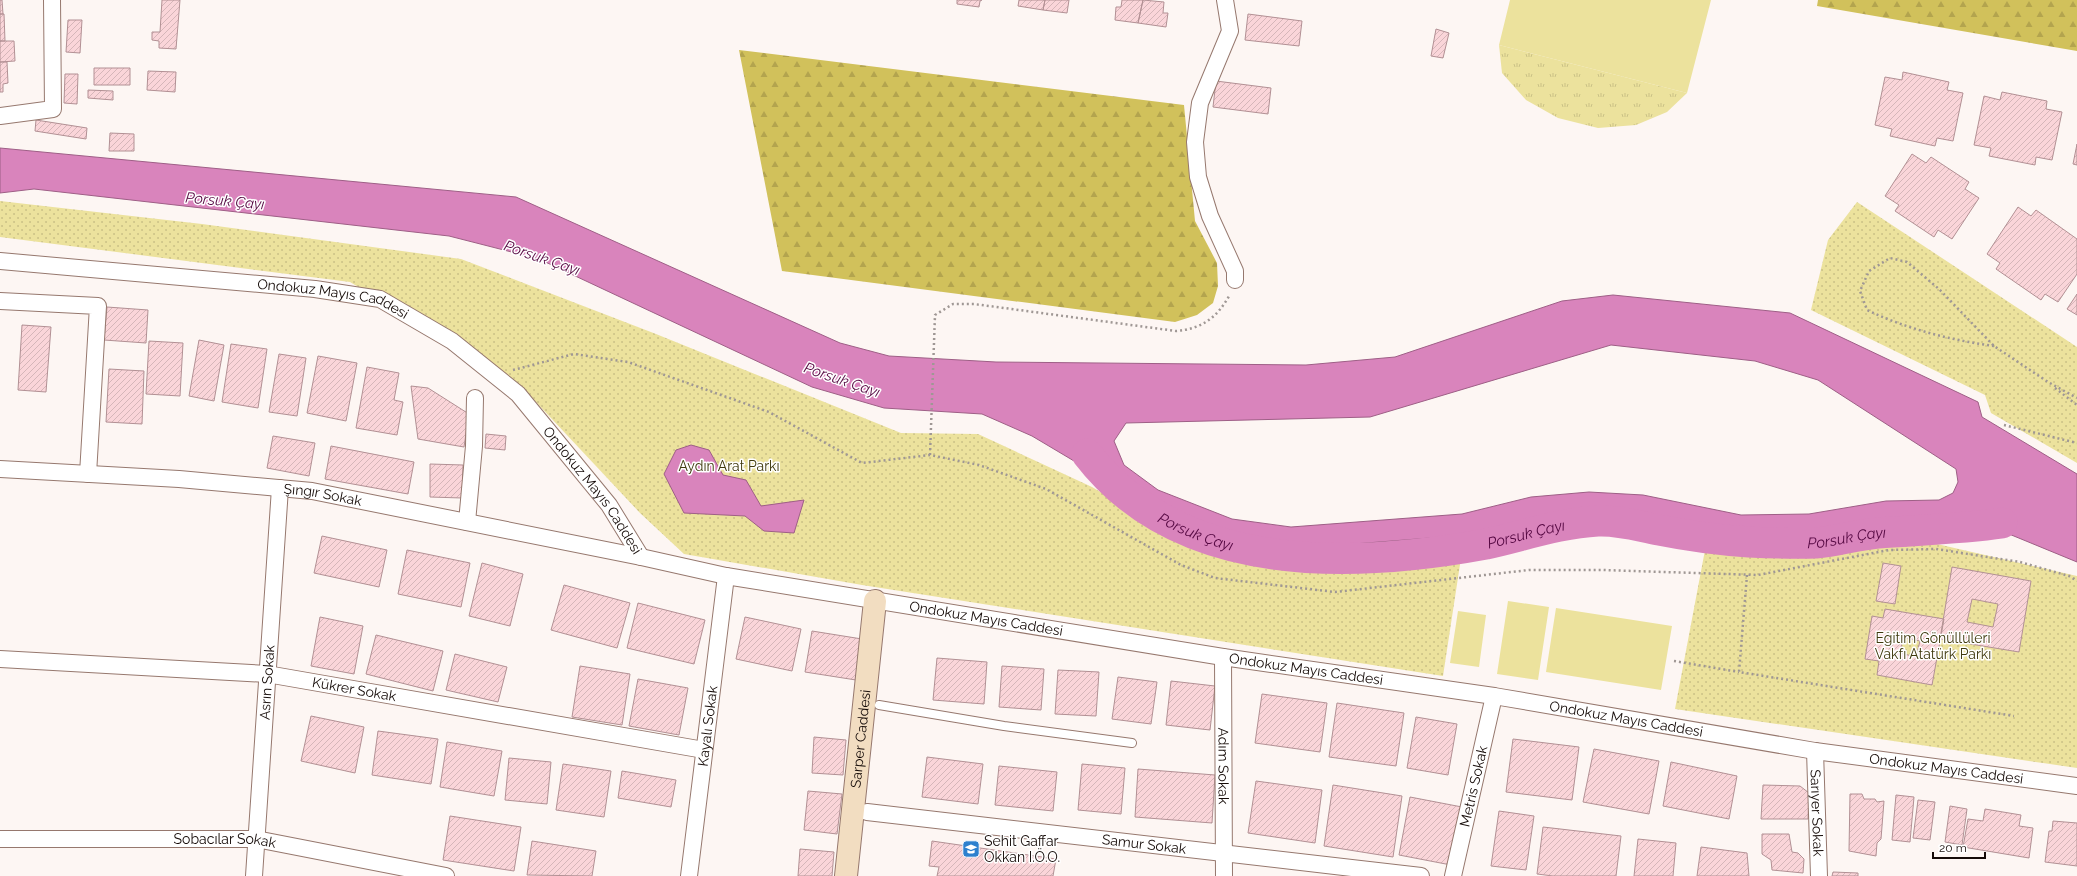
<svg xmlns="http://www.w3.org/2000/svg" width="2077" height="876" font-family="Raleway,sans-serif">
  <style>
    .grass { fill: url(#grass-tufts) }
    .forest { fill: url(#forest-firs) }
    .park { fill: url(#park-dots) }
    .pitch { fill: #ece29d }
    .water { fill: #d984bc; stroke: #9e5f86; fill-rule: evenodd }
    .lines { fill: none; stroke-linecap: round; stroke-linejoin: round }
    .river { stroke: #d984bc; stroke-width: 31 }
    .building { fill: url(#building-hatch); stroke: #b29094; fill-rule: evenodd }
    .lane-casing { stroke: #96786e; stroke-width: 10 }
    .street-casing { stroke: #96786e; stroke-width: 18 }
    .secondary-casing { stroke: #96786e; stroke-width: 24 }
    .path { stroke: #9f9794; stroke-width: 2.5; stroke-dasharray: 2 3; stroke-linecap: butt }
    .lane { stroke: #fff; stroke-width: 8 }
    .street { stroke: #fff; stroke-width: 16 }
    .secondary { stroke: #f2ddc1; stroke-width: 22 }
    .labels { text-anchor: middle; stroke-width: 3; stroke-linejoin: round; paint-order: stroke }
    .street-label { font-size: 14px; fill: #140a07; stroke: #fff }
    .park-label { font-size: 14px; fill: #3f390d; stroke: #fff }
    .poi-label { font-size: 14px; fill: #140a07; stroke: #fff; text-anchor: start }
    .water-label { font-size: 15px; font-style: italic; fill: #550842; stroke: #fff }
  </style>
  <defs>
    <pattern id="grass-tufts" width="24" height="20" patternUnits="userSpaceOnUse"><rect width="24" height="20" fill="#ece29d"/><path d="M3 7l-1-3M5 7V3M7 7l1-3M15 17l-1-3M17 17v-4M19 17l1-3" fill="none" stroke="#cac186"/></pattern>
    <pattern id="forest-firs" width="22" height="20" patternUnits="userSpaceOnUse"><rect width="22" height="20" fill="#d1c15b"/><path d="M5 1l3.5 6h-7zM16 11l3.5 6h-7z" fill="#b3a44e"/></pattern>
    <pattern id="park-dots" width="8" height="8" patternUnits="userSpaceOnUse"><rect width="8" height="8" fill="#ece29d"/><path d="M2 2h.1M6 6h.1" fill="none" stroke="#cac186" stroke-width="1.8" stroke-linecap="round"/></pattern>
    <pattern id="building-hatch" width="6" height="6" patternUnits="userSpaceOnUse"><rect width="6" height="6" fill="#fad5d9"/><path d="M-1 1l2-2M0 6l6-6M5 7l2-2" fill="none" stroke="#d5b6b9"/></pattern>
  </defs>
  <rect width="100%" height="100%" fill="#fdf6f3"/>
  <path class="grass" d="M1499,45L1687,93L1667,112L1636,125L1598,128L1558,118L1526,100L1502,73Z"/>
  <path class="forest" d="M1818,0H2077V51L1817,6Z
    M739,50L1184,105L1195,221L1217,263L1218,286L1213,303L1197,315L1175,322L782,271Z"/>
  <path class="park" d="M0,201L202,224L461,259L656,334L901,433L978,434L1092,487L1195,547L1319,566L1461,558L1443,676L862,585L684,554L640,513L520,385L350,282L0,237Z
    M1857,202L2077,347V463L1991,413L1985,395L1811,310L1828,240Z
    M1937,544L2077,576V768L1675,709L1705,550L1806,552Z"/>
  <path class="pitch" d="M1510,0H1711L1687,93L1499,45Z
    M1508,601L1549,607L1538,680L1497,674Z
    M1556,608L1672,626L1661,690L1546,672Z
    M1458,611L1486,615L1479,667L1450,663Z"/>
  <path class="water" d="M0,148L516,197L840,343L889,356L996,362L1306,365L1395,357L1562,301L1613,295L1790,313L1978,402L1982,417L2077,474V562L2009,534L1933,525L1867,528L1811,539L1745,538L1612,512L1555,513L1468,535L1303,548L1248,543L1180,524L1032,436L982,414L884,408L812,387L539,259L449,236L34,189L0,193ZM1611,345L1755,361L1818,380L1956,469L1958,482L1953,493L1939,500L1886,501L1809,514L1741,515L1643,495L1589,492L1531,497L1462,514L1291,527L1232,519L1158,490L1124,465L1114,441L1126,423L1370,417Z
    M691,445L709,450L723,475L746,480L761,506L804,500L794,533L764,531L745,516L684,513L664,474L676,450Z"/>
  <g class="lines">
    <path class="river" id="s1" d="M1087,454C1179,574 1351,569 1486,544C1523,536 1559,523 1598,521C1619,520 1638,526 1659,530C1689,536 1719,540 1749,542C1771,543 1794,544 1816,543C1837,541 1857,535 1878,533C1919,530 1961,529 2002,523"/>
  </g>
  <path class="building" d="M0,0H2L3,14H0Z
    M162,0H180L176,49L159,48V41L152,40V32H160Z
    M957,0H982L980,1L979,7L957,4Z
    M1019,0H1045L1043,10L1018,6Z
    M1045,0H1069L1067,13L1043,10Z
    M1122,0H1143L1138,23L1115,20L1116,7H1121Z
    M1143,0L1164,2L1163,13H1168L1166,27L1138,23Z
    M0,14H4L5,41H0Z
    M1248,14L1302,21L1299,46L1245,40Z
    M68,20H82L80,53L66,52Z
    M1436,29L1449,33L1443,58L1431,56Z
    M0,41H14L15,61L0,62Z
    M0,62H7L8,83L3,84V92H0Z
    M94,68H130V85H94Z
    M148,71L176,72L175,92L147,90Z
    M1903,72L1949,82L1947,90L1963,93L1953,141L1937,138L1935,146L1890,136L1892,129L1875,125L1885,77L1902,80Z
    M65,74H78L77,104L64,103Z
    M1216,81L1271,88L1268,114L1213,107Z
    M88,90L113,91V100L88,98Z
    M2002,92L2047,101L2046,109L2062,112L2052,160L2036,157L2035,165L1989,156L1991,148L1974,145L1984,96L2000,100Z
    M36,120L87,128L86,139L35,131Z
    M110,133L134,134V151H109Z
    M2077,144V165L2073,164Z
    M1912,154L1926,163L1931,157L1969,182L1965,189L1979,198L1952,239L1938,230L1934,237L1895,211L1899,205L1885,196Z
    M2018,207L2031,216L2036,210L2077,239V274L2058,302L2045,294L2041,300L1996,269L2000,263L1987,254Z
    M2077,294V315L2067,309Z
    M107,307L148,310L146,343L104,340Z
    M22,325L51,327L46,392L18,390Z
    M199,340L224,345L214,401L189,396Z
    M149,341L183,343L180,396L146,394Z
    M231,344L267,349L258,408L222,402Z
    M279,354L306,358L297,416L269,412Z
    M318,356L357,363L346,421L307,413Z
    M367,367L399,373L394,400L403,402L397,435L356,428Z
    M109,369L144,371L142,424L106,422Z
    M411,386L428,388L469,414L464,447L418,439Z
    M486,434L506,436L505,450L485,448Z
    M273,436L315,443L309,476L267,468Z
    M331,446L414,462L408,494L325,479Z
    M430,464L463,465L462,498L430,497Z
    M322,536L387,550L379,587L314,573Z
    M407,550L470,563L461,607L398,594Z
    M482,563L523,574L510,626L469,616Z
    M1883,563L1901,566L1895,604L1876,601Z
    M1952,567L2031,581L2019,652L1940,639ZM1972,599L1998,604L1993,627L1967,622Z
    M564,585L630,603L617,648L551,630Z
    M638,603L705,620L694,664L627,648Z
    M1885,609L1944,619L1932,685L1877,675L1879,661L1865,659L1872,616L1883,618ZM1903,637L1920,641L1916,657L1900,653Z
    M320,617L363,626L354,674L311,666Z
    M745,617L801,629L792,671L736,659Z
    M812,631L862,639L856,680L805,672Z
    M376,635L443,651L433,691L366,674Z
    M455,654L507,667L498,702L446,690Z
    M937,658L987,662L984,704L933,700Z
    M580,666L630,674L622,725L572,717Z
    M1002,666L1044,669L1041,710L999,707Z
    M1058,670L1099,672L1096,716L1055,714Z
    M1118,677L1157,682L1151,724L1112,719Z
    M638,679L688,688L679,735L629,726Z
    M1171,681L1215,686L1210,730L1166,725Z
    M1262,694L1327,703L1320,752L1255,743Z
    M1337,703L1404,713L1396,766L1329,757Z
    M311,716L364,727L355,773L301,761Z
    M1416,717L1457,724L1448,775L1407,768Z
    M378,731L438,739L431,784L372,775Z
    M814,737L846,740L843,775L812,773Z
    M1513,739L1579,747L1572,800L1506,792Z
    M447,742L502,751L494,796L440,787Z
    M1594,749L1659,761L1649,814L1583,802Z
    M927,757L983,764L978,804L922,797Z
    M509,758L551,762L547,804L505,800Z
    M1671,762L1737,776L1729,819L1663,806Z
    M563,764L611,771L604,817L556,810Z
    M1082,764L1125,768L1121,814L1078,810Z
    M999,766L1057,772L1053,811L995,805Z
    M1138,769L1215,775L1212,823L1135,817Z
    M622,771L676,780L671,807L618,798Z
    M1256,781L1322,790L1315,843L1248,833Z
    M1333,785L1402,796L1393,857L1324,846Z
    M1763,785L1800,786L1809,793L1808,819H1761Z
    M808,791L842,794L837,834L804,830Z
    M1850,794H1862L1864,799H1875L1877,802L1884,801L1881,839L1877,843L1876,856L1849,851Z
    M1896,795L1914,797L1910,842L1892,840Z
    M1410,797L1462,807L1451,865L1399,855Z
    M1918,800L1935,802L1930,840L1913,838Z
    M1950,806L1967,809L1962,845L1945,842Z
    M1985,809L2021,815L2019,826L2033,828L2029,858L1963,847L1968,819L1983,821Z
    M1499,811L1534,816L1526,870L1491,866Z
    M450,816L521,827L514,871L443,860Z
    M2053,821L2077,823V866L2045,862L2049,831H2052Z
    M1543,827L1621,836L1616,876H1553L1537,874Z
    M1762,834H1789L1792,852L1798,853L1804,859L1803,873L1772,870L1771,860L1762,854Z
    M1638,839L1676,843L1673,876H1634Z
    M532,841L596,851L592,876L527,875Z
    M932,841L1056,859L1053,876H937L939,867L929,866Z
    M1701,847L1747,853L1749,876H1697Z
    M800,849L834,852L832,876H798Z
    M1833,872L1858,873V876H1832Z"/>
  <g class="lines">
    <defs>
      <path id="lane" d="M879,705L1004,726L1132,743"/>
      <g id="street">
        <path d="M1225,0L1230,31L1200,103L1195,142L1198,177L1210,216L1235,271V280"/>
        <path d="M0,116L53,109L52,0"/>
        <path id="s2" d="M0,261L315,289L380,299L452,341L518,394L609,505L641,557"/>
        <path d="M0,301L98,306L88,474"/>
        <path id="s3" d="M0,469L179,479L312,491L641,557L726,576L1223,657L1494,696L1815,751L2077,786"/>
        <path d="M467,522L474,446L475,398"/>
        <path id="s4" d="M1223,657L1224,876"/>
        <path id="s5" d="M0,659L267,674L704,750"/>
        <path id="s6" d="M1815,751L1819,876"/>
        <path id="s7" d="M867,812L1421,876"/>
        <path id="s8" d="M0,839H256L446,876"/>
        <path id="s9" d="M254,876L280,488"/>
        <path id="s10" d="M689,876L726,576"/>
        <path id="s11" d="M1453,876L1494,696"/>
      </g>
      <g id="secondary">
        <path id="s12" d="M846,876L875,601"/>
      </g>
    </defs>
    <use href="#lane" class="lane-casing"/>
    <use href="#street" class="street-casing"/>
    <use href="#secondary" class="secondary-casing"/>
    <path class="path" d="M1994,346C1950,340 1907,329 1867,310L1860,291L1869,271L1890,258L1907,262L1939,289L1994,346L2048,382L2077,398
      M513,370L574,354L628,362L769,412L862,463L930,455L979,465L1046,489L1181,565L1215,578L1335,592L1529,570H1602L1758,575L1889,550L1936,549L2020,562L2069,576L2077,581
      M2055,388L2077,405
      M2004,425L2077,443
      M930,455L935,315L953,304H974L1176,331C1201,329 1217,318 1229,296
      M1747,575L1739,672L2014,716
      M1674,661L1739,672"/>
    <use href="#lane" class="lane"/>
    <use href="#street" class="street"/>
    <use href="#secondary" class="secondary"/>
  </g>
  <defs>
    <symbol id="school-square" viewBox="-11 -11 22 22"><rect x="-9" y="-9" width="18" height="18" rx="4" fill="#2d80ce" stroke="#fff"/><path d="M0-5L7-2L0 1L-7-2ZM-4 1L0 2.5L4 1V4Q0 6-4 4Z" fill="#fff"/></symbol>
  </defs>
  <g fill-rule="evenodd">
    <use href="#school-square" x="961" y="839" width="20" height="20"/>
  </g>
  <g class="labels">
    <g class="street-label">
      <text dy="5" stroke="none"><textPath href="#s2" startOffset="336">Ondokuz Mayıs Caddesi</textPath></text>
      <text dy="5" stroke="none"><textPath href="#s2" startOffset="672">Ondokuz Mayıs Caddesi</textPath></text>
      <text dy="5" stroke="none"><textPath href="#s3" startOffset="324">Şıngır Sokak</textPath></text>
      <text dy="5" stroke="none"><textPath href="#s3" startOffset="999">Ondokuz Mayıs Caddesi</textPath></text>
      <text dy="5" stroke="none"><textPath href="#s3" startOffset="1323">Ondokuz Mayıs Caddesi</textPath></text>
      <text dy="5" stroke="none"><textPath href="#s9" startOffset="194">Asrın Sokak</textPath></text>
      <text dy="5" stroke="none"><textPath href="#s5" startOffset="356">Kükrer Sokak</textPath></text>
      <text dy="5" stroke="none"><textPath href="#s3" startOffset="1647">Ondokuz Mayıs Caddesi</textPath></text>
      <text dy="5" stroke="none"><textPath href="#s10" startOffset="151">Kayalı Sokak</textPath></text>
      <text dy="5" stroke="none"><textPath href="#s12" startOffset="138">Sarper Caddesi</textPath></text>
      <text dy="5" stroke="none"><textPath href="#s4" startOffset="109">Adım Sokak</textPath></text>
      <text dy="5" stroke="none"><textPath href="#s3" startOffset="1971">Ondokuz Mayıs Caddesi</textPath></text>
      <text dy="5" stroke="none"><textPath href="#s11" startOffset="92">Metris Sokak</textPath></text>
      <text dy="5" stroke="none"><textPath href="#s6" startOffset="62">Sarıyer Sokak</textPath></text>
      <text dy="5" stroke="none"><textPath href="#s8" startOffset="225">Sobacılar Sokak</textPath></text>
      <text dy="5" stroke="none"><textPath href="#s7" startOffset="279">Samur Sokak</textPath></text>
    </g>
    <g class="park-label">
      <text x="729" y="471">Aydın Arat Parkı</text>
      <text x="1933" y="643">Eğitim Gönüllüleri<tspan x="1933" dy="16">Vakfı Atatürk Parkı</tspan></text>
    </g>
    <g class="poi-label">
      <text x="984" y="846">Sehit Gaffar<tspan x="984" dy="16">Okkan I.Ö.O.</tspan></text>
    </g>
    <g class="water-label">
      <text transform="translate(225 201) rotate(5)" y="5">Porsuk Çayı</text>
      <text transform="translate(542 258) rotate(19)" y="5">Porsuk Çayı</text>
      <text transform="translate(842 380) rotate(19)" y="5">Porsuk Çayı</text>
      <text dy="5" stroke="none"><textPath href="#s1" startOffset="136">Porsuk Çayı</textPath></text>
      <text dy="5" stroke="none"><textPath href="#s1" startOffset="472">Porsuk Çayı</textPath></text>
      <text dy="5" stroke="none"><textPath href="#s1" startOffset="796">Porsuk Çayı</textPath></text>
    </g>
  </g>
  <path d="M1933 852v6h52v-6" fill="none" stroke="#140a07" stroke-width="2"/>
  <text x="1939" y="852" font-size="12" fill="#140a07" stroke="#ffffff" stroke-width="3" paint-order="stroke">20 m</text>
</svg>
